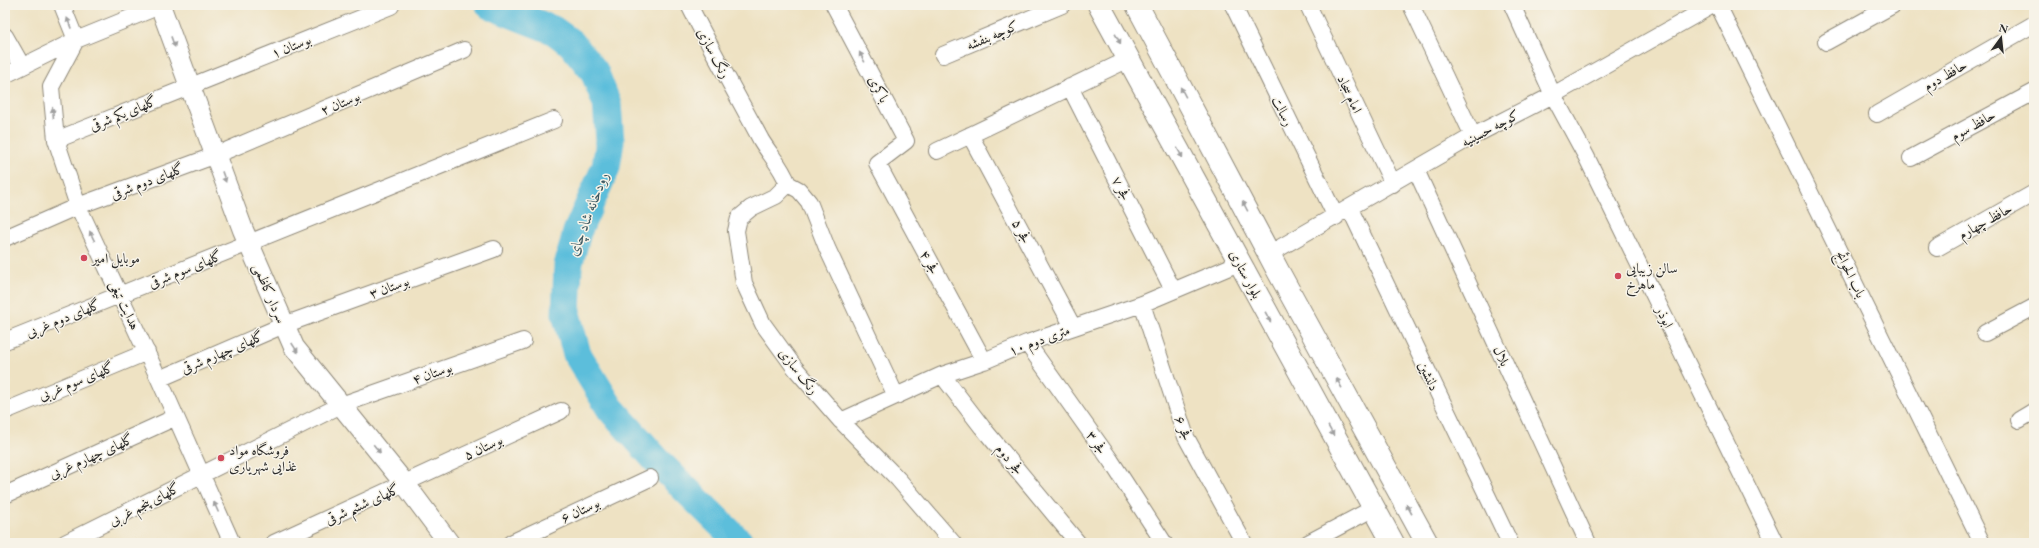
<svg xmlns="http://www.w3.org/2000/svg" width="2039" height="548" font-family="'EB Garamond',Amiri,serif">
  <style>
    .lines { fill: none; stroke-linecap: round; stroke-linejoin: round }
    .river { stroke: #5cbedb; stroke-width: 29 }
    .minor-casing { stroke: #8c8677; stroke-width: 18 }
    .tertiary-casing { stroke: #8c8677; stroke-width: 22 }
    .secondary-casing { stroke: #8c8677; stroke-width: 24 }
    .minor { stroke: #fff; stroke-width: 16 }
    .tertiary { stroke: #fff; stroke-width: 20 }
    .secondary { stroke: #fff; stroke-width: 22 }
    .oneway { fill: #a0a0a0 }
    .poi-dot { fill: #d1495b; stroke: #f7f3e8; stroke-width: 1.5 }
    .labels { text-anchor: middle; stroke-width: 3; stroke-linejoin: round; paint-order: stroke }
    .street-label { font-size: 14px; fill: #2b2b2b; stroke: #f7f3e8 }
    .poi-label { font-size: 14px; fill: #2b2b2b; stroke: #f7f3e8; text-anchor: start }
    .water-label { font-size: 15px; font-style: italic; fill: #3a5760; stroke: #f7f3e8 }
  </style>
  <rect width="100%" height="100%" fill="#f7f3e8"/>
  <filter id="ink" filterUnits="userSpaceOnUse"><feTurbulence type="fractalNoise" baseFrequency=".025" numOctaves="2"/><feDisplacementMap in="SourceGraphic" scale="8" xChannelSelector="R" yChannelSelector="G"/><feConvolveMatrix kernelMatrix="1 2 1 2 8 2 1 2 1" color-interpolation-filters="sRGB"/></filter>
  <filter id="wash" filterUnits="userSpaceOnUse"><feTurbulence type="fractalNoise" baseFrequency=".012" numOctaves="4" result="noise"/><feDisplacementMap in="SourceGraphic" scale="16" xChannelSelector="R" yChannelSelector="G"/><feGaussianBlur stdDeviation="0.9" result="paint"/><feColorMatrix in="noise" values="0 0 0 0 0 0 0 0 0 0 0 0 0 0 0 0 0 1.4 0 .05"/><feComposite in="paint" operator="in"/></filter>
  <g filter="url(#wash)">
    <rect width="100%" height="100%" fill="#eee2c3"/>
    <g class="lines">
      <path class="river" d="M490,5L553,30L571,43L594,71L607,104L610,141L606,167L577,232L568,266L566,314L577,354L610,408L659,463L740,543"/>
    </g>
  </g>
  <g filter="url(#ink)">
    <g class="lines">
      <defs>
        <path id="minor" d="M62,5L76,40L51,87L56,140L78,206L159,379L232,543
          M689,5C712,51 737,95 761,140C770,155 782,167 788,184L799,190L809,202L827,248L896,396
          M834,5L906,141L877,163L984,361
          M1233,5L1336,217
          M1308,5L1393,184
          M1411,5L1473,136
          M1512,5L1553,95L1586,156L1775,543
          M1718,5L1982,543
          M5,36L22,66
          M1826,42L1893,5
          M943,55L1062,5
          M5,75L76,40L162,5
          M1070,87L1173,290
          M1877,114L2034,24
          M970,135L1073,327
          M56,140L391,6
          M937,151L1129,59
          M1911,158L2034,92
          M1416,170L1588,543
          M788,184L776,196L751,208L739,218L736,231L744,283L763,324L795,368L841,421L898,479L953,543
          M1350,209L1510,543
          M5,238L78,206L216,155L464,50
          M1937,248L2034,193
          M1269,254L1473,136L1553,95L1713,5
          M1142,304L1186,437L1244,543
          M1985,333L2034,307
          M5,341L554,120
          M1027,343L1111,461L1164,543
          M942,375L982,427L1078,543
          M159,379L284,325L494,249
          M5,411L147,352
          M2019,420L2034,411
          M841,421L942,375L984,361L1027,343L1142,304L1239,263
          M5,495L176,417
          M65,543L341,405L523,341
          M274,543L561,411
          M511,543L650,478
          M1308,543L1374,508"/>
        <path id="tertiary" d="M160,5L243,230L294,347L405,484L449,543"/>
        <path id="secondary" d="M1099,5L1393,543
          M1137,5L1278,271L1427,543"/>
      </defs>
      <use href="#minor" class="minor-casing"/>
      <use href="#tertiary" class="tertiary-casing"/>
      <use href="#secondary" class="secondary-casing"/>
      <use href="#minor" class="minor"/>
      <use href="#tertiary" class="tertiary"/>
      <use href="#secondary" class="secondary"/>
    </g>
    <defs><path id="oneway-solid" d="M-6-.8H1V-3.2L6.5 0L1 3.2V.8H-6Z"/></defs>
    <g class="oneway">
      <use href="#oneway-solid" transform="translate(69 23) rotate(-111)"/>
      <use href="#oneway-solid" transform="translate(1118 39) rotate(61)"/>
      <use href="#oneway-solid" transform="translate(173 42) rotate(70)"/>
      <use href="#oneway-solid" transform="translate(862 57) rotate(-118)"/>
      <use href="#oneway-solid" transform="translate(1183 92) rotate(-118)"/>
      <use href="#oneway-solid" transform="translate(53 113) rotate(-95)"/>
      <use href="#oneway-solid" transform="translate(1180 153) rotate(61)"/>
      <use href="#oneway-solid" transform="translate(224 177) rotate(70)"/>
      <use href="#oneway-solid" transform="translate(1245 206) rotate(-118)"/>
      <use href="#oneway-solid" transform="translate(92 236) rotate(-116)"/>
      <use href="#oneway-solid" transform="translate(1268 317) rotate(61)"/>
      <use href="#oneway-solid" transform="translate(295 348) rotate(57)"/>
      <use href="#oneway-solid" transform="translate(1339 383) rotate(-119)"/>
      <use href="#oneway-solid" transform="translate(1331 431) rotate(61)"/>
      <use href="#oneway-solid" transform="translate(377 449) rotate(51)"/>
      <use href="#oneway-solid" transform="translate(216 507) rotate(-114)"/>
      <use href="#oneway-solid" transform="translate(1409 509) rotate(-119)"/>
    </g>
  </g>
  <g class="poi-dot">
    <circle cx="84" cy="258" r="4"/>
    <circle cx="1618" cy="276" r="4"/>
    <circle cx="221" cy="458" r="4"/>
  </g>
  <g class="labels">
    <g class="street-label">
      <text transform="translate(992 35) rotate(-23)" y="5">کوچه بنفشه</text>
      <text transform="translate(291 46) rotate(-22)" y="5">بوستان ۱</text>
      <text transform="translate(714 53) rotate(62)" y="5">رنگ سازی</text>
      <text transform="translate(1945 75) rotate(-30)" y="5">حافظ دوم</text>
      <text transform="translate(879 89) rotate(62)" y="5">باکری</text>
      <text transform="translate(1350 94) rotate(65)" y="5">امام سجاد</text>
      <text transform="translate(340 103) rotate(-23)" y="5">بوستان ۲</text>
      <text transform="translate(1283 111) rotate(64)" y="5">رسالت</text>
      <text transform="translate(123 113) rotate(-22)" y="5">گلهای یکم شرقی</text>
      <text transform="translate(1973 125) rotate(-29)" y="5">حافظ سوم</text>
      <text transform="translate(1490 128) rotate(-28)" y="5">کوچه حسینیه</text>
      <text transform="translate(147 181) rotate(-21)" y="5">گلهای دوم شرقی</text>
      <text transform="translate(1122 188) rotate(63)" y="5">فجر ۷</text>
      <text transform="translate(1985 221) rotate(-29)" y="5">حافظ چهارم</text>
      <text transform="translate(1022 231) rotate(62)" y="5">فجر ۵</text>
      <text transform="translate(930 262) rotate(61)" y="5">فجر ۴</text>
      <text transform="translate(185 269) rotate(-22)" y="5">گلهای سوم شرقی</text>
      <text transform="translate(1246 274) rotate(62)" y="5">بلوار ستاری</text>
      <text transform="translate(1851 274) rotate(64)" y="5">باب الحوائج</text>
      <text transform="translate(389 287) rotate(-20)" y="5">بوستان ۳</text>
      <text transform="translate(270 293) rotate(67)" y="5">سردار کاظمی</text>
      <text transform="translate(125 305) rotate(65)" y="5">هدایت تیغی</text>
      <text transform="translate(1665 317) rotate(64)" y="5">ابوذر</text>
      <text transform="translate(63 318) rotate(-22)" y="5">گلهای دوم غربی</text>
      <text transform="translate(1039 340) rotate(-20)" y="5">۱۰ متری دوم</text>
      <text transform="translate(222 352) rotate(-23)" y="5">گلهای چهارم شرقی</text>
      <text transform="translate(1502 356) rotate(65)" y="5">بلال</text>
      <text transform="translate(799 371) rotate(52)" y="5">رنگ سازی</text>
      <text transform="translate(432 373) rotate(-19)" y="5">بوستان ۴</text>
      <text transform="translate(1429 376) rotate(65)" y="5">دلنشین</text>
      <text transform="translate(76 381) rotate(-22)" y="5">گلهای سوم غربی</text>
      <text transform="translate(1184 428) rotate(69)" y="5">فجر ۶</text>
      <text transform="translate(1097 442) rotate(55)" y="5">فجر ۳</text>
      <text transform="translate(483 447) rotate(-25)" y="5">بوستان ۵</text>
      <text transform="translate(91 456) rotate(-24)" y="5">گلهای چهارم غربی</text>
      <text transform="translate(1010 459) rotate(50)" y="5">فجر دوم</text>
      <text transform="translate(144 504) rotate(-27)" y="5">گلهای پنجم غربی</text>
      <text transform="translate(362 504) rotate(-24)" y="5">گلهای ششم شرقی</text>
      <text transform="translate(580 510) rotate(-25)" y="5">بوستان ۶</text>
    </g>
    <g class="poi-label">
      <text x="92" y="263">موبایل امیر</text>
      <text x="1626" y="273">سالن زیبایی<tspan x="1626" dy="16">ماهرخ</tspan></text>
      <text x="229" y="455">فروشگاه مواد<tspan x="229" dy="16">غذایی شهریاری</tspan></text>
    </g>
    <g class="water-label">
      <text transform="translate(588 214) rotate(-69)" y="5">رودخانه شاد چای</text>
    </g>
  </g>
  <rect width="2039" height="548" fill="none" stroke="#f7f3e8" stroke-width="20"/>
  <g transform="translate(2001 38) rotate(15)" stroke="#f7f3e8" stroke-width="3" paint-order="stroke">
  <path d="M0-3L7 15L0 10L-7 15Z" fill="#2b2b2b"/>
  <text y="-6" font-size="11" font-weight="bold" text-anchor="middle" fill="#2b2b2b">N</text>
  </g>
</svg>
